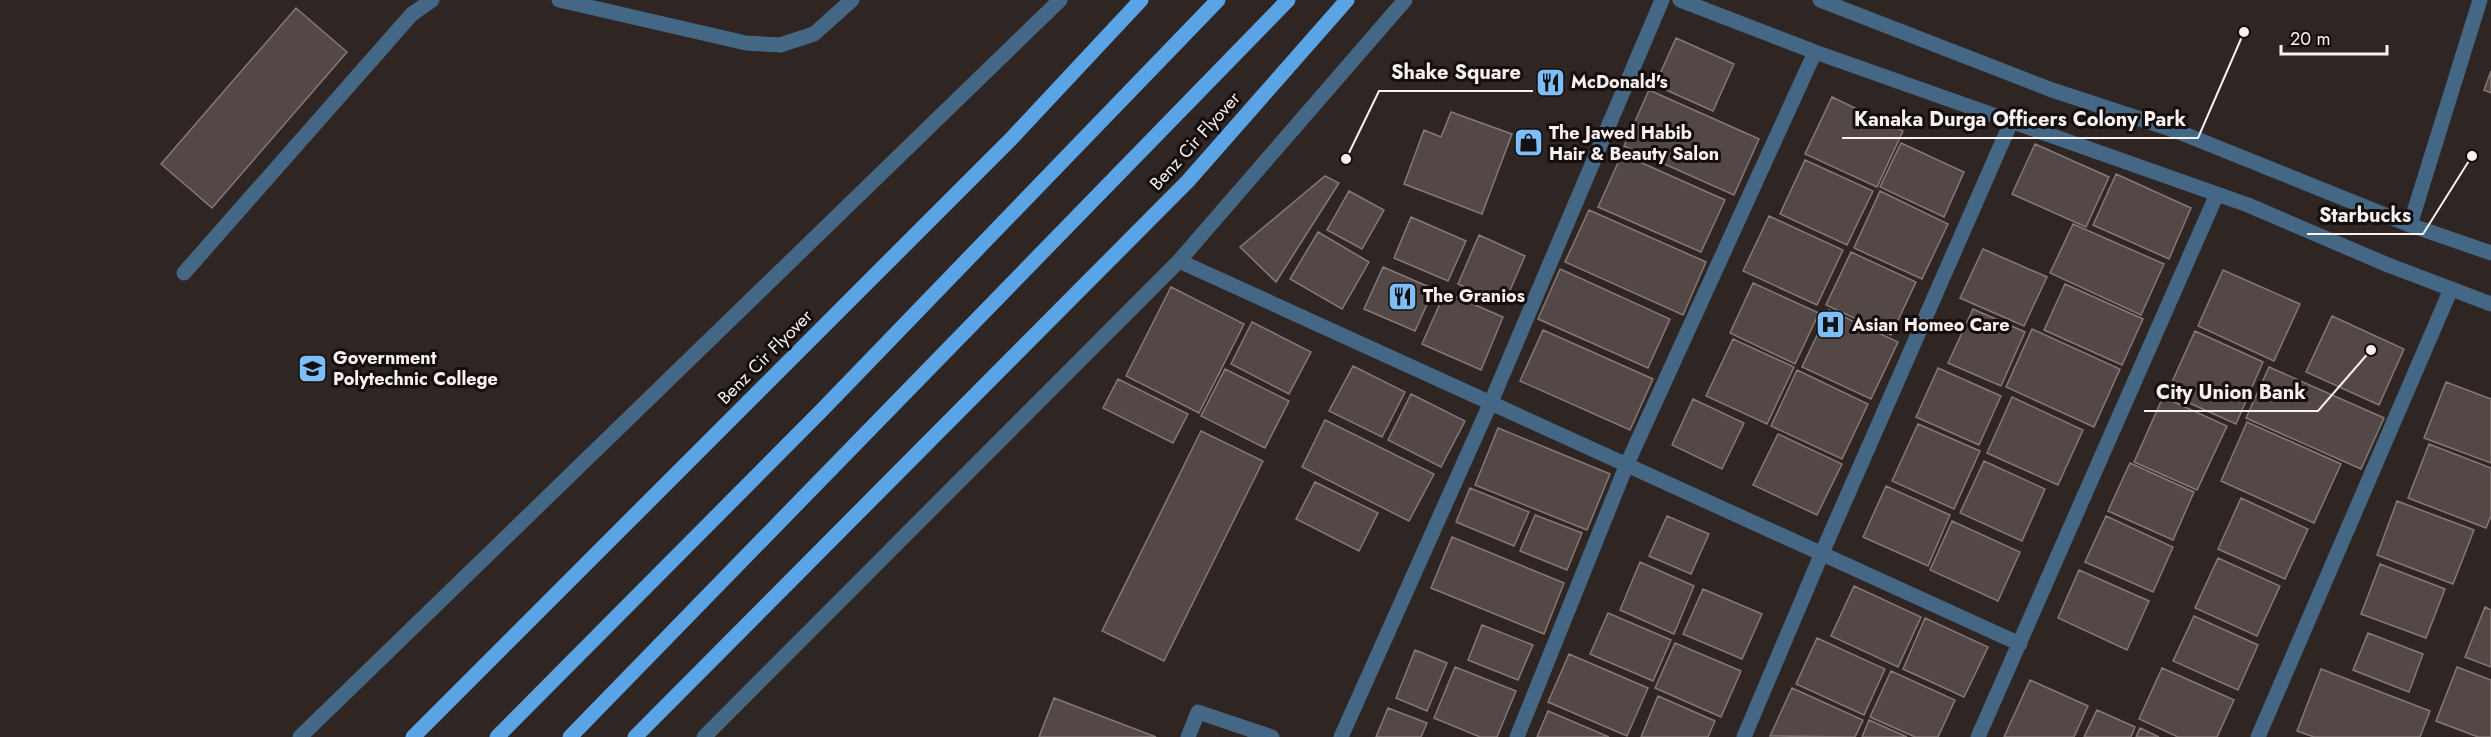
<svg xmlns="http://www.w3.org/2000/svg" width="2491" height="737" font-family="Jost,sans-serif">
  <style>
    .building { fill: #544846; stroke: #857875; stroke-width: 1.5 }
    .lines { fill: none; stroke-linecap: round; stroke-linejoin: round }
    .minor { stroke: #446786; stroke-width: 15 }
    .major { stroke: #5aa4e6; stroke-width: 15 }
    .labels { text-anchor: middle; stroke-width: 6; stroke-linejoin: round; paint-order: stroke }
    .poi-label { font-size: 18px; font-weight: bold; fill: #f8f1ef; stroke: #140f0e; text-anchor: start }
    .street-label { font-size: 18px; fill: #f8f1ef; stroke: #140f0e }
    .leader { fill: none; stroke: #f8f1ef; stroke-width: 2 }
    .callout-dot { fill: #f8f1ef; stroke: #140f0e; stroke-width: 2 }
    .callout-label { font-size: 20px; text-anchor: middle; font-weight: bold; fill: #f8f1ef; stroke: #140f0e; stroke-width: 6; stroke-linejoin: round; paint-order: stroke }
  </style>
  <rect width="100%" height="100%" fill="#2f2523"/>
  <path class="building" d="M296,8L347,52L212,208L161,164Z
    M1676,38L1734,64L1713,111L1655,85Z
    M2491,71V93L2484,90Z
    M1649,90L1759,139L1734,195L1624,146Z
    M1832,97L1903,131L1877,187L1805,154Z
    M1451,112L1512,134L1482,214L1404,184L1424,130L1441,137Z
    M1901,143L1964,172L1944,217L1880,187Z
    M2035,144L2109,177L2086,227L2012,194Z
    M1622,154L1725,200L1701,252L1598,207Z
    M1805,160L1873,191L1847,245L1780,214Z
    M2116,174L2191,208L2169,259L2093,225Z
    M1325,176L1339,183L1276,282L1240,247Z
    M1349,191L1384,210L1362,249L1327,230Z
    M1880,191L1948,224L1922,279L1854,248Z
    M1589,210L1706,262L1683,315L1565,262Z
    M1769,216L1843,250L1817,305L1743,271Z
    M1411,217L1466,241L1448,281L1394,258Z
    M2073,224L2164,264L2141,315L2050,273Z
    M1318,232L1369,262L1342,309L1290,279Z
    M1479,235L1525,256L1504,304L1458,284Z
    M1983,249L2047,277L2024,326L1960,298Z
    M1851,252L1916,282L1891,335L1826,305Z
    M1383,267L1434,289L1415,331L1364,309Z
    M1560,269L1670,319L1648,368L1538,319Z
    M2223,270L2300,304L2274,361L2198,326Z
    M1753,283L1819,313L1795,364L1730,333Z
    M2065,284L2143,319L2122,365L2044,330Z
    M1171,287L1244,324L1199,413L1126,376Z
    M1445,292L1503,317L1481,370L1422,344Z
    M1973,309L2025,332L2001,386L1948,363Z
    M1829,310L1898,342L1871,399L1802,367Z
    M2332,316L2404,349L2379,405L2306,372Z
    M1252,322L1311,352L1289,394L1231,364Z
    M2032,329L2120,369L2094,427L2006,387Z
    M1543,330L1653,379L1630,430L1520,381Z
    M2195,331L2263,362L2236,424L2167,393Z
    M1733,339L1794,367L1767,424L1706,396Z
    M1353,366L1405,392L1382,437L1329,411Z
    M2269,367L2384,418L2361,469L2246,418Z
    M1938,368L2001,396L1979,445L1916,417Z
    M1225,369L1289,401L1265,448L1201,416Z
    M1797,370L1868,404L1842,459L1771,426Z
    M1118,379L1188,414L1173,443L1103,408Z
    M2446,382L2491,399V463L2424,438Z
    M1411,394L1465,421L1441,467L1388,440Z
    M2012,397L2083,430L2058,485L1987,453Z
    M2163,397L2227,426L2197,490L2134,462Z
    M1693,399L1744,423L1722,469L1672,445Z
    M1325,420L1434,474L1409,521L1302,467Z
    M2247,422L2341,464L2314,523L2221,481Z
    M1918,424L1980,451L1954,509L1892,481Z
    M1498,428L1610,474L1587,530L1475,485Z
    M1201,431L1263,461L1164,661L1102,631Z
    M1778,434L1842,464L1817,515L1753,485Z
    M2429,444L2491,468V516L2486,528L2408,498Z
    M1984,461L2045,489L2022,541L1960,513Z
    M2130,463L2194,492L2173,540L2108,511Z
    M1315,482L1378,513L1359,551L1296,519Z
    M1886,486L1950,515L1928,566L1863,537Z
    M1470,488L1529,512L1514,546L1456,522Z
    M2241,498L2308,529L2285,579L2218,549Z
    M2397,501L2474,530L2453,584L2377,555Z
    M1535,515L1582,533L1567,570L1520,551Z
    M1667,516L1709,534L1691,574L1649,556Z
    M2106,516L2173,547L2153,592L2085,562Z
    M1952,521L2020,552L1998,601L1930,570Z
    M1452,537L1564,583L1544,634L1431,588Z
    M2218,558L2280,586L2257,636L2195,608Z
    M1640,562L1694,586L1674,634L1620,610Z
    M2380,564L2445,589L2426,638L2361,614Z
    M2079,570L2149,601L2127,650L2058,618Z
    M1854,586L1921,617L1898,667L1831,636Z
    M1703,589L1762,614L1742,659L1683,634Z
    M2485,607L2491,610V667L2465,657Z
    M1608,613L1671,640L1653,681L1590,654Z
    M2194,616L2258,645L2238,690L2173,661Z
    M1925,618L1988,647L1964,697L1903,669Z
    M1482,625L1533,645L1518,680L1468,660Z
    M2368,633L2423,654L2409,692L2353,670Z
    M1817,638L1885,669L1864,715L1796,684Z
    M1675,643L1741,671L1721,717L1655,688Z
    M1415,650L1447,663L1427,711L1396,698Z
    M1569,654L1648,688L1627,736L1548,702Z
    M1455,667L1516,691L1497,737H1480L1434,718Z
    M2457,667L2491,680V737H2478L2436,721Z
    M2162,668L2234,700L2217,737H2178L2139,719Z
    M2321,669L2430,711L2420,737H2314L2297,731Z
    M1891,671L1955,700L1938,737H1915L1870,717Z
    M2030,680L2088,706L2074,737H2004Z
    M1792,688L1863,720L1855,737L1770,736Z
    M1658,696L1715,721L1708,737H1641Z
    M1054,698L1156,737H1039Z
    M1388,708L1427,723L1421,737H1376Z
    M2097,710L2135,727L2131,737H2084Z
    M1548,711L1609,737H1537Z
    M1869,720L1907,737H1862Z
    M2140,728L2159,737H2136Z"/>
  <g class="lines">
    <path class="minor" d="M559,0L746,43L780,45L814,34L852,0
      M1680,0L1815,52L2248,205L2388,265L2491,304
      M1820,0L2052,90L2174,130L2410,225L2491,253
      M2410,225L2480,0
      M1179,261L2020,644
      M184,273L412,14L432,0
      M300,737L1060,0
      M704,737L1179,261L1405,0
      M1188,737L1198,712L1272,737
      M1341,737L1491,402L1662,0
      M1517,737L1627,464L1815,52
      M1744,737L1822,553L2012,120
      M1978,737L2217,194
      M2258,737L2451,289"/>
    <path class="major" d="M413,737L1011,139L1141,0
      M497,737L822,410L1218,0
      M570,737L1288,0
      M635,737L1188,181L1347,0"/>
  </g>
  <defs>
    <symbol id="restaurant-square" viewBox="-11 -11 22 22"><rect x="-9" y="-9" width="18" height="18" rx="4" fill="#7dbef9" stroke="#140f0e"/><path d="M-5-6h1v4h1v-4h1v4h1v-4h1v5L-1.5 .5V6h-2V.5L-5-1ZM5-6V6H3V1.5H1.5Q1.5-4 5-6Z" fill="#111"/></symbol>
    <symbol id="shop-square" viewBox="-11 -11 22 22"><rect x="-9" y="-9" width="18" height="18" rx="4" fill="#7dbef9" stroke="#140f0e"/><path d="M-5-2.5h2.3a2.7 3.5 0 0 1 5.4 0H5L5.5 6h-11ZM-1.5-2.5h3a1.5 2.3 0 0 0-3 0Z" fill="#111"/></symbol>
    <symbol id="hospital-square" viewBox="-11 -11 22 22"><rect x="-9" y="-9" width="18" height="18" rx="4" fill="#7dbef9" stroke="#140f0e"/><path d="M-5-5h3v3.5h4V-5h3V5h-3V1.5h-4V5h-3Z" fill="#111"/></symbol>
    <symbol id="university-square" viewBox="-11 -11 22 22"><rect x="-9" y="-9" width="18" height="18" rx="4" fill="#7dbef9" stroke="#140f0e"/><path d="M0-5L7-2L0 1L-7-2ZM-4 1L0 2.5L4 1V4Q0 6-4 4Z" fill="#111"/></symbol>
  </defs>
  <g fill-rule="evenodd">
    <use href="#restaurant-square" x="1534" y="66" width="33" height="33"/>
    <use href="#shop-square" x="1512" y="126" width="33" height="33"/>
    <use href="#restaurant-square" x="1386" y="280" width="33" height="33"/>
    <use href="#hospital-square" x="1814" y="308" width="33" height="33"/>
    <use href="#university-square" x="296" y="352" width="33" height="33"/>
  </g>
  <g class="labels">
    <g class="poi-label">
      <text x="1571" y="88">McDonald's</text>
      <text x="1549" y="139">The Jawed Habib<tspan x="1549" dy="21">Hair &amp; Beauty Salon</tspan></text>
      <text x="1423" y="302">The Granios</text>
      <text x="1852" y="331">Asian Homeo Care</text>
      <text x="333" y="364">Government<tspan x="333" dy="21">Polytechnic College</tspan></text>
    </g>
    <g class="street-label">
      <text transform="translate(1195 141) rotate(-48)" y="6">Benz Cir Flyover</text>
      <text transform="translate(765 357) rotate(-45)" y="6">Benz Cir Flyover</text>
    </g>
  </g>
  <path class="leader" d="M1346 159L1379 91H1533M2244 32L2198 138H1842M2472 156L2423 234H2307M2371 350L2318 411H2144"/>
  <g class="callout-dot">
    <circle cx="1346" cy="159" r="6"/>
    <circle cx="2244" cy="32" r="6"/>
    <circle cx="2472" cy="156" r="6"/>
    <circle cx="2371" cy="350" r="6"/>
  </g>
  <g class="callout-label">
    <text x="1456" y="79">Shake Square</text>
    <text x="2020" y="126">Kanaka Durga Officers Colony Park</text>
    <text x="2365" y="222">Starbucks</text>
    <text x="2231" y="399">City Union Bank</text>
  </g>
  <path d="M2281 45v9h106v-9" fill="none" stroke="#f8f1ef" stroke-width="3"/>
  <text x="2290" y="45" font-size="18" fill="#f8f1ef" stroke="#140f0e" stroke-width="4.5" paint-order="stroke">20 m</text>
</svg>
